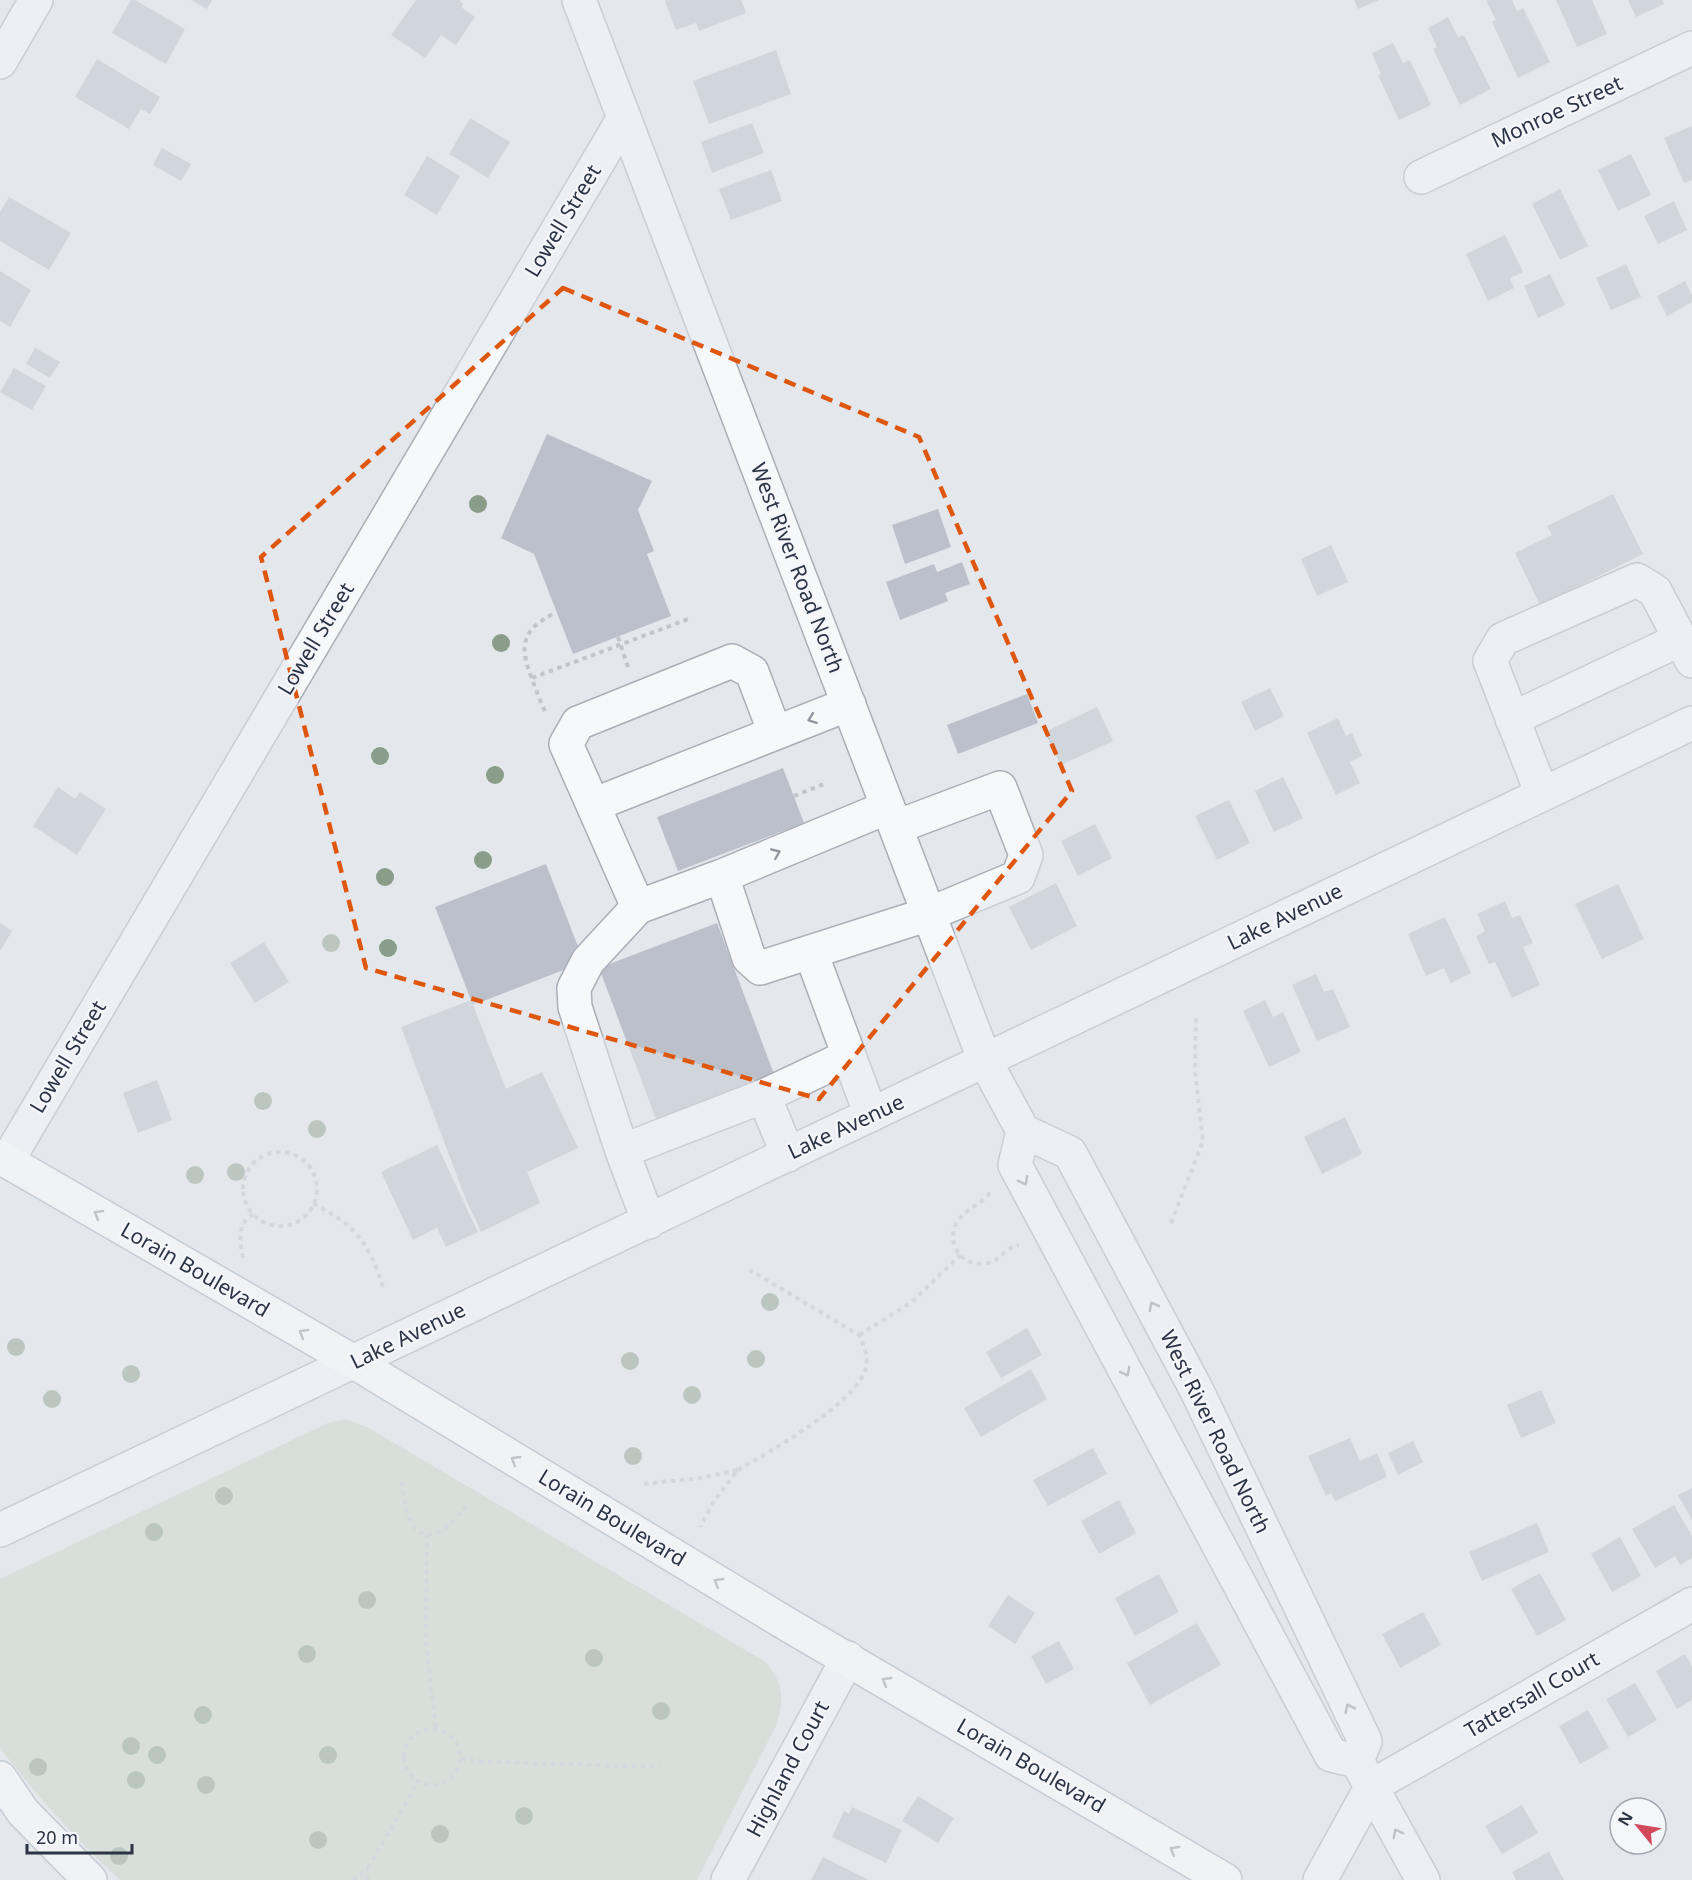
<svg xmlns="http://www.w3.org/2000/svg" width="1692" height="1880" font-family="'Noto Sans',sans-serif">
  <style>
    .green { fill: #c9d6c5 }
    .building { fill: #bbc0ca }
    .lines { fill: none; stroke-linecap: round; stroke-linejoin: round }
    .minor-casing { stroke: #a9aeb7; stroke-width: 36 }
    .major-casing { stroke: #a3abb8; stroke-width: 36 }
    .path { stroke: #c2c5cb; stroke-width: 4; stroke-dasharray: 4.5 4.5; stroke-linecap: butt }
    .minor { stroke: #f7f8fa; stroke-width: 33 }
    .major { stroke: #fff; stroke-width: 33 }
    .tree { fill: #899d89 }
    .oneway { stroke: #9196a0 }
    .oneway2 { stroke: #959aa2 }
    .marked { fill: none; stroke: #df570f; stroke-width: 4.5; stroke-dasharray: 12 8; stroke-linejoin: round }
    .labels { text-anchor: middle; stroke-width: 4.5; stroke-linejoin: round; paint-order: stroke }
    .street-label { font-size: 21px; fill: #2b3445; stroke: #f4f6f9 }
  </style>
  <rect width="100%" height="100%" fill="#e4e7ec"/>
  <path class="green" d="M342,1420H349L367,1427L764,1661C784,1682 785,1700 776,1726L697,1880H120C76,1840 39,1798 3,1752L0,1747V1579L330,1422Z"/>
  <path class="building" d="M131,0H135L185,29L166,64L112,33Z
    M191,0H212L207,9Z
    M416,0H459L464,4L461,7L475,17L456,45L441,35L425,58L391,35Z
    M668,0H741L746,13L699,31L696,23L676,30L665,1Z
    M1354,0H1379L1358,9Z
    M1488,0H1512L1517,11L1523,8L1550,62L1518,78L1492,22L1496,20L1486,1Z
    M1556,0H1592L1607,34L1577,47Z
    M1628,0H1662L1664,4L1636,17Z
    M1448,17L1458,37L1464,35L1491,89L1460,105L1433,49L1437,47L1428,28Z
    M1393,43L1403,63L1410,60L1431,105L1399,120L1378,75L1381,74L1372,53Z
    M776,50L791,94L709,124L693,81Z
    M97,59L160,97L150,114L141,109L129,129L75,97Z
    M470,118L510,142L488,178L449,154Z
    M752,123L764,153L712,173L701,142Z
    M1692,126V180L1684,183L1664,138Z
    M162,148L191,164L181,181L153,165Z
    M1631,154L1651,195L1618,211L1598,170Z
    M427,156L460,176L437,215L404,195Z
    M771,170L782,201L731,220L719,189Z
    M1560,189L1588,246L1560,260L1532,204Z
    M9,197L71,233L49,270L0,241V212Z
    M1674,201L1687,230L1658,244L1644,216Z
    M1505,235L1523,272L1510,278L1514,288L1488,301L1466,254Z
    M1626,264L1641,297L1611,310L1596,278Z
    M0,271L31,290L10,327L0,321Z
    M1550,274L1565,305L1538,318L1524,286Z
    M1685,281L1692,295V302L1667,316L1657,296Z
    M35,348L60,362L50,378L26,364Z
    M14,368L46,386L32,410L0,392Z
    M547,434L652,481L638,510L654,551L647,554L671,616L573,654L534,554L501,538Z
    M1613,494L1643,554L1540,605L1515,553L1552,535L1547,526Z
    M938,509L951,547L905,564L892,525Z
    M1331,545L1348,582L1317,596L1301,559Z
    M962,562L970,584L945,593L948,601L900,620L886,582L934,564L937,572Z
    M1270,688L1284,716L1255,731L1241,702Z
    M1027,694L1038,723L958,754L947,725Z
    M1097,707L1113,741L1061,765L1045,732Z
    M1338,718L1346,736L1352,733L1362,756L1350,762L1360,783L1336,795L1307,733Z
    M783,768L804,823L678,871L657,817Z
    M1283,777L1303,818L1274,832L1255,791Z
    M58,787L75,799L80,792L106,809L77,855L33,826Z
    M1229,800L1250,843L1217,860L1195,816Z
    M1095,824L1112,858L1078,876L1061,841Z
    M546,864L584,962L473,1005L506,1089L542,1072L578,1148L527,1172L540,1203L481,1232L466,1200L401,1027L471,1000L435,907Z
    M1056,883L1077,926L1031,950L1009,907Z
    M1618,884L1644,939L1602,959L1575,904Z
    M1505,901L1512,918L1520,915L1533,943L1523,947L1540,985L1512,998L1495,962L1489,964L1476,936L1485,931L1477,914Z
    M1445,917L1471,973L1451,983L1444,968L1426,976L1408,934Z
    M0,923L12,931L0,951Z
    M717,923L774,1074L656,1119L599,968Z
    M264,942L289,982L255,1003L230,963Z
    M1316,974L1324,992L1333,989L1350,1027L1317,1041L1292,985Z
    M1265,1000L1273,1017L1283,1012L1301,1052L1269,1067L1243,1011Z
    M157,1080L172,1120L138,1133L123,1093Z
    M1345,1117L1362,1154L1322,1174L1304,1137Z
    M437,1145L478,1232L446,1247L437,1228L413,1240L381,1172Z
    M1027,1328L1042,1355L1001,1378L986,1352Z
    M1031,1369L1047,1399L981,1437L964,1408Z
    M1541,1390L1556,1423L1521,1438L1507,1405Z
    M1350,1438L1360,1461L1377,1453L1387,1477L1335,1501L1331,1493L1326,1496L1308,1456Z
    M1413,1441L1423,1462L1398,1475L1388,1453Z
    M1093,1448L1107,1474L1048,1506L1033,1480Z
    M1692,1488V1520L1678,1495Z
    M1119,1500L1136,1533L1099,1554L1081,1521Z
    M1674,1505L1692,1536V1558L1680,1565L1675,1556L1655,1568L1632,1529Z
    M1537,1523L1549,1552L1482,1581L1469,1552Z
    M1620,1537L1641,1576L1612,1592L1591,1554Z
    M1540,1573L1566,1620L1537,1636L1511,1589Z
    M1159,1574L1179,1612L1135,1636L1115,1598Z
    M1008,1595L1035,1613L1015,1644L988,1626Z
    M1423,1612L1441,1645L1400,1668L1382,1634Z
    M1197,1623L1221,1665L1150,1705L1127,1663Z
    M1059,1641L1074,1669L1046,1684L1031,1656Z
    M1685,1654L1692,1667V1700L1677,1709L1656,1671Z
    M1635,1683L1657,1720L1628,1737L1606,1699Z
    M1588,1710L1609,1748L1580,1764L1559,1726Z
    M918,1796L954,1818L938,1843L902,1821Z
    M1522,1805L1538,1833L1502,1854L1485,1826Z
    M852,1807L902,1830L886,1863L832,1837L844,1811L849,1814Z
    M1549,1852L1564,1880H1516L1512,1872Z
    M823,1857L869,1880H811Z"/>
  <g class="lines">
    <defs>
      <path id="minor" d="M579,0L985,1061L1023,1131
        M0,62L36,0
        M1421,177L1692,48
        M849,704L593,805L638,907L722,876L749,958L760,968L929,914L1018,877L1026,855L1000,788L896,827
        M1512,719L1681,639
        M1542,794L1490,661L1503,639L1637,580L1655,591L1692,661
        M593,805L566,744L578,723L732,661L752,672L775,733
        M722,876L888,807
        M638,907L588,961L574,988L575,1007L622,1151L649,1222
        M811,953L871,1115
        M764,1096L849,1056
        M622,1151L764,1096L788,1155
        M7,1161L624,118
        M0,1530L1692,723
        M1357,1761L1365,1741L1196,1389L1070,1153L1023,1131L1015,1165L1331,1755L1357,1761L1423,1880
        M1372,1786L1692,1604
        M728,1880L848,1658
        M1320,1880L1372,1786"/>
      <path id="major" d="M0,1157L354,1362L785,1623L1225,1880
        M0,1778L23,1812L90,1880"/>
    </defs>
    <use href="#minor" class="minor-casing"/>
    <use href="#major" class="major-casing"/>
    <path class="path" d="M618,637L628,667
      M532,678L691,618
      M545,711C540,701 536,690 532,679C519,646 521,630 555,613
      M794,796L824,784
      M243 1189a37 37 0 1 1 74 0a37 37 0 1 1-74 0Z
      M990,1193C977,1209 954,1212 953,1236C953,1244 956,1252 962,1257C969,1263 979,1265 988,1263C1000,1261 1005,1247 1019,1245
      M313,1204C355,1224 369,1243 383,1287
      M1171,1223L1203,1141L1195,1072L1196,1015
      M243,1258L240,1241L242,1224L253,1214
      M859,1335L912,1302L960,1255
      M738,1470C772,1450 850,1407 865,1371C870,1359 864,1346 859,1335L750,1270
      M402,1482C404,1502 409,1547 440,1531C451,1526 459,1514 467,1505
      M644,1484L700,1478L738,1470L714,1501L700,1527
      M427,1534L426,1642L436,1729
      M404 1757a28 28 0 1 1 56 0a28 28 0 1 1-56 0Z
      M461,1759L490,1762L660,1767
      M368,1868L418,1782
      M353,1880L368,1868L367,1880"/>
    <use href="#minor" class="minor"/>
    <use href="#major" class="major"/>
  </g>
  <g class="tree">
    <circle cx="478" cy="504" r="9"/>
    <circle cx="501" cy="643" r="9"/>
    <circle cx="380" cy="756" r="9"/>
    <circle cx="495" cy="775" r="9"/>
    <circle cx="483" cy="860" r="9"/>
    <circle cx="385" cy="877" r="9"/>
    <circle cx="331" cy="943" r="9"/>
    <circle cx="388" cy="948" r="9"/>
    <circle cx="263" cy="1101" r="9"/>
    <circle cx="317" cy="1129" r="9"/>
    <circle cx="236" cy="1172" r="9"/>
    <circle cx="195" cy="1175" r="9"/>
    <circle cx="770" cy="1302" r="9"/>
    <circle cx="16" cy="1347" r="9"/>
    <circle cx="756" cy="1359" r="9"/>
    <circle cx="630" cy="1361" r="9"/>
    <circle cx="131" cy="1374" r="9"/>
    <circle cx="692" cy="1395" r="9"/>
    <circle cx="52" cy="1399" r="9"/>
    <circle cx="633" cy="1456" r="9"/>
    <circle cx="224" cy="1496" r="9"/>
    <circle cx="154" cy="1532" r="9"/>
    <circle cx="367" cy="1600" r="9"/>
    <circle cx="307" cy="1654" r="9"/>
    <circle cx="594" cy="1658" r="9"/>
    <circle cx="661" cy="1711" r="9"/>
    <circle cx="203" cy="1715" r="9"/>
    <circle cx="131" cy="1746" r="9"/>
    <circle cx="157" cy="1755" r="9"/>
    <circle cx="328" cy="1755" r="9"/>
    <circle cx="38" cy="1767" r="9"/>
    <circle cx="136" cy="1780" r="9"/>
    <circle cx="206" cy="1785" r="9"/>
    <circle cx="524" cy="1816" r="9"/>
    <circle cx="440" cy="1834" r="9"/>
    <circle cx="318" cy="1840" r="9"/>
    <circle cx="119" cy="1856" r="9"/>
  </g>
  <defs><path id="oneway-chevron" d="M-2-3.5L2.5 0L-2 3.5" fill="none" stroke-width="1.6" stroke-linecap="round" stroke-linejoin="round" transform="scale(1.5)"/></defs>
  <g class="oneway">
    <use href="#oneway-chevron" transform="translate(812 719) rotate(159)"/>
    <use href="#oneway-chevron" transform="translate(776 853) rotate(-23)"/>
    <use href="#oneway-chevron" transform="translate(1024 1181) rotate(62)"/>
    <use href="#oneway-chevron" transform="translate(1153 1306) rotate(-118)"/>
    <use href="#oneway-chevron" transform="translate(1126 1372) rotate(61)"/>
    <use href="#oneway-chevron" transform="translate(1349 1708) rotate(-116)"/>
    <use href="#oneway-chevron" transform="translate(1397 1833) rotate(-118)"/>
  </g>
  <g class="oneway2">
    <use href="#oneway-chevron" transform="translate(98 1214) rotate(-150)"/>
    <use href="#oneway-chevron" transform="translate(303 1333) rotate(-150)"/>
    <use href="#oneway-chevron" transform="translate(515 1460) rotate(-149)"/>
    <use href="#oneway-chevron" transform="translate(718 1582) rotate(-149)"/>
    <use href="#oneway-chevron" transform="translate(886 1681) rotate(-150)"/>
    <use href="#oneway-chevron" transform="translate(1174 1850) rotate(-150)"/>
  </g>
  <path d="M0 0H1692V1880H0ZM563,288L919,437L1072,791L819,1099L366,968L261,557Z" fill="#e4e7ec" fill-opacity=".55" fill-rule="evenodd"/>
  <path class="marked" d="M563,288L919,437L1072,791L819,1099L366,968L261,557Z"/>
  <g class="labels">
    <g class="street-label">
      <text transform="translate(1557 112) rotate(-25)" y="7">Monroe Street</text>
      <text transform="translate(563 221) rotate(-59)" y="7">Lowell Street</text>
      <text transform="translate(797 568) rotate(69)" y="7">West River Road North</text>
      <text transform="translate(316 639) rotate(-59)" y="7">Lowell Street</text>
      <text transform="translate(1285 917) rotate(-26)" y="7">Lake Avenue</text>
      <text transform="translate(68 1057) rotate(-59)" y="7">Lowell Street</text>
      <text transform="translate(846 1127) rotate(-25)" y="7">Lake Avenue</text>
      <text transform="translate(195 1270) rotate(30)" y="7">Lorain Boulevard</text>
      <text transform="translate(408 1336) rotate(-26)" y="7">Lake Avenue</text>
      <text transform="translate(1215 1432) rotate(64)" y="7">West River Road North</text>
      <text transform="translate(612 1518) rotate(31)" y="7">Lorain Boulevard</text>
      <text transform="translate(1532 1695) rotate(-30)" y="7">Tattersall Court</text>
      <text transform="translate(1031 1766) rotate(30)" y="7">Lorain Boulevard</text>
      <text transform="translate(788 1769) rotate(-62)" y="7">Highland Court</text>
    </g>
  </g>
  <g transform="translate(1638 1826) rotate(300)"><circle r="28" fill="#f4f6f9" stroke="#a4a8b1" stroke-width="1.5"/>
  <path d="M0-4.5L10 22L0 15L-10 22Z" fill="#d1495b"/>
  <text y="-9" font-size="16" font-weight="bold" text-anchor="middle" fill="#2b3445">N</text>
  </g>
  <path d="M27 1844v9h105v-9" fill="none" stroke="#2b3445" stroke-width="3"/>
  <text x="36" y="1844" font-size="18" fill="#2b3445" stroke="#f4f6f9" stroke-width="4.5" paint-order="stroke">20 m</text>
</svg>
